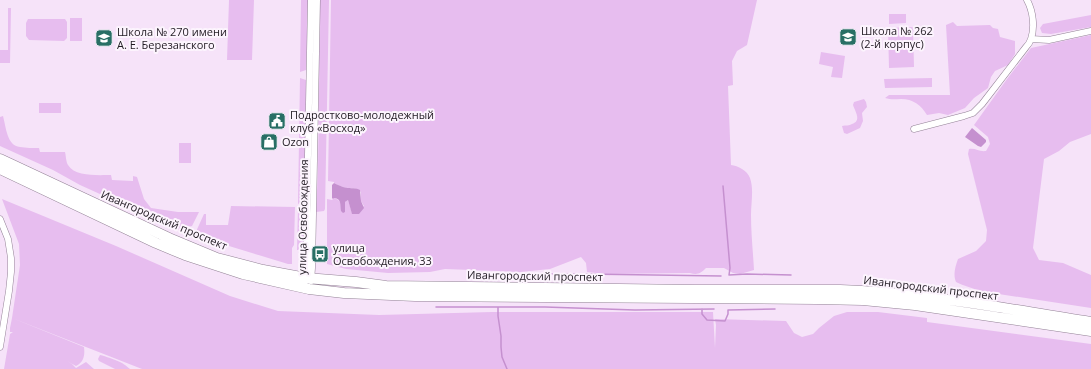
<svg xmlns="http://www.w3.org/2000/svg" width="1091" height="369" font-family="'Open Sans',sans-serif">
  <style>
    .green { fill: #e7bdef }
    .water { fill: #c590cf }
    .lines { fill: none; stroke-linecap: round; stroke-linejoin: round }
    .stream { stroke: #c590cf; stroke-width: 1.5 }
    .minor-casing { stroke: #938296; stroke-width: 7 }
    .trunk-casing { stroke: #938296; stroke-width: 11 }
    .minor { stroke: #fff; stroke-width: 6 }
    .trunk { stroke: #fff; stroke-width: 10 }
    .labels { text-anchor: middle; stroke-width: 4; stroke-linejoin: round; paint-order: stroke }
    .poi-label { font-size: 11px; fill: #211b23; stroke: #fcf4fd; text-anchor: start }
    .street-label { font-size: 11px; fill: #211b23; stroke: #fcf4fd }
  </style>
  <rect width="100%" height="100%" fill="#f6e3f9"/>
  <path class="green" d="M229,0H254L252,60H227Z
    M301,0H308L306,70L300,72Z
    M320,0H329L325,209L324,211L316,212L318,169Z
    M331,0H757L747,45L737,51L732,61L733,85L728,86L731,165C738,166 747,170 750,178C754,189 751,203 751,215C751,233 753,252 754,270L740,274L733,273L724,268H706C700,274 697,275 690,273L606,274L587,272L586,263L581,257L550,269L520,272L445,269L430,272L388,273L346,269L327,264V199L332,200L334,198C340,199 342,206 345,210V202L348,200L352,213L353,214L364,206L361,201V192C352,185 352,190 343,187C339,186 336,184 334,183V182L328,181Z
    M8,8H11L10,63H0V50H8Z
    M889,14H906V23L889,24Z
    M1091,15V27L1051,34L1042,33L1040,28L1043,24Z
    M70,18H82V41H70Z
    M28,19H65L67,22V38L64,41L29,40L26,36V23Z
    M953,22L957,26L990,25L993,28L998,29L1000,37L1015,41V54L1008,65L995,71L991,77L988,88L974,98L965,108L948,115L939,113L927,115C921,105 913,99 901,99C896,99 891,100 885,98L889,95H950L946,25Z
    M913,27L914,67L889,68L888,28Z
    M1091,35V134L1070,142L1059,151L1044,159L1033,248L1039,260L1063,263L1091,275V308L979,291C971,287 963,286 956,282C953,275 955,267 958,259L976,251L986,241L987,230L968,154L969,149C976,148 979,152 986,151L990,144L988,137L974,125L1007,79L1031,48Z
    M821,52L845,56L842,78L831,77L833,67L819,64Z
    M300,78L306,80L304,201L298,204Z
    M932,78V87L885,88L884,79Z
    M864,99L866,102L867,107L862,113L863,121L860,128L847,134L844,133L842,126C846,125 849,126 852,124C862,121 855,111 853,105L854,102Z
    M39,103H61V113H39Z
    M3,116C6,127 7,146 20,147C26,148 33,148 39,148L40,152H65C66,156 66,162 68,165C75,177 99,175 111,175L112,180L133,181V176L137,177L144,199L151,208L178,212H199L192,226L187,227L184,232L80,185L53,170L0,146V117Z
    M179,143H191V163H179Z
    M2,199L116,246L230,296L278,311L379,315L492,312H713L715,348L716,325L715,319L786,321L794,333L802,337L813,334L819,328L834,316L847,312H878L927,318V322L1091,344V369H142L12,318L20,265L19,244Z
    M231,206L295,207L294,245L292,248V264H288L229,246L211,243L194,236L204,214H206V225H228Z
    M298,208L304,210L303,250H297Z
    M12,318L84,347C85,355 84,362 76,366L67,361L72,364L76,368L86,362L94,369H4L10,334L13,332H10V328Z
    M100,355C105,356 122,362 125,365C127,366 128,368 130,369H115L99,361L98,359Z"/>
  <path class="water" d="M972,128L986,140V142L981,147L978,146L965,137Z
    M334,183C336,184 340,186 343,187C349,189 354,187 360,190L361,201L364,208L359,214H352L348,200L345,202V212L343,213L341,211C340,205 342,199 334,198L333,199L332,198V185Z"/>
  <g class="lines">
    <path class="stream" d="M723,186L730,268L729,275L747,274L791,275
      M502,274H586L721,276
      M436,307H545L635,310L714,309
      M498,308V316L501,336V347L502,357L507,369
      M702,309V314L707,320L725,321L728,314V310L775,309"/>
    <defs>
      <path id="minor" d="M1031,39L1049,40L1091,31
        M914,129L964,116L973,113L982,104L1026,47C1028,45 1030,42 1031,39C1035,27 1033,11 1027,0
        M0,219L8,239L11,258V272L9,291L0,347
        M307,280V206L311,0
        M311,281L312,268L317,0"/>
      <path id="trunk" d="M0,159L169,238L217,258L263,270L306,278L356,282L386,286L694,290H840C863,291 886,292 910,295C970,301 1031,313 1091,322
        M0,169L156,243L185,255L243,274L309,289L344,293L415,296L817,299L863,300L915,305L1091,331"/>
    </defs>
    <use href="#minor" class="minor-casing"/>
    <use href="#trunk" class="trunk-casing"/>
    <use href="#minor" class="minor"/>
    <use href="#trunk" class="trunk"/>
  </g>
  <defs>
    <symbol id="school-square" viewBox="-11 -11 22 22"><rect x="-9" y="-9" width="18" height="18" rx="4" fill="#286f65" stroke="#fcf4fd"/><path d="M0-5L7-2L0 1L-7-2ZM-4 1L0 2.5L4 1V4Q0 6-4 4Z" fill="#fff"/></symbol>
    <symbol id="civic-square" viewBox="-11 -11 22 22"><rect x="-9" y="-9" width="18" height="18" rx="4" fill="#286f65" stroke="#fcf4fd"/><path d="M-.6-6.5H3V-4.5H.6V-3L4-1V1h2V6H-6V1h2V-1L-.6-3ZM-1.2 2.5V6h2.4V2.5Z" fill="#fff"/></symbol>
    <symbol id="shop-square" viewBox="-11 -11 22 22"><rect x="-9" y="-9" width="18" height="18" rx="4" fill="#286f65" stroke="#fcf4fd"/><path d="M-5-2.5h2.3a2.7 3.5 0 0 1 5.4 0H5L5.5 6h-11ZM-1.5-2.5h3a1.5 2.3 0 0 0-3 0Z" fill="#fff"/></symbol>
    <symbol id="bus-square" viewBox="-11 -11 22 22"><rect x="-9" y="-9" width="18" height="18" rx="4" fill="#286f65" stroke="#fcf4fd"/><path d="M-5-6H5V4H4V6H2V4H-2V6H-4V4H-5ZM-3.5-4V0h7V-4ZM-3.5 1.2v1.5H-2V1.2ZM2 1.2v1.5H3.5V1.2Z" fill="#fff"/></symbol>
  </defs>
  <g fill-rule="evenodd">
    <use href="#school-square" x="838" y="27" width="20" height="20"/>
    <use href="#school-square" x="94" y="28" width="20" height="20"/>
    <use href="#civic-square" x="267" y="111" width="20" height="20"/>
    <use href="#shop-square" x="259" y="132" width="20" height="20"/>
    <use href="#bus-square" x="310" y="244" width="20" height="20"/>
  </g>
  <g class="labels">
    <g class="poi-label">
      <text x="861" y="35">Школа № 262<tspan x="861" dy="13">(2-й корпус)</tspan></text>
      <text x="117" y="36">Школа № 270 имени<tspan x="117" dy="13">А. Е. Березанского</tspan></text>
      <text x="290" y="119">Подростково-молодежный<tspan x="290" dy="13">клуб «Восход»</tspan></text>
      <text x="282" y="146">Ozon</text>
      <text x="333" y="252">улица<tspan x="333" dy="13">Освобождения, 33</tspan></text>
    </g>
    <g class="street-label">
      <text transform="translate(303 217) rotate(-89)" y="4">улица Освобождения</text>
      <text transform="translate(164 220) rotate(23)" y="4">Ивангородский проспект</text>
      <text transform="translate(535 276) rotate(1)" y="4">Ивангородский проспект</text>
      <text transform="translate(931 288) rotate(7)" y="4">Ивангородский проспект</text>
    </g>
  </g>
</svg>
